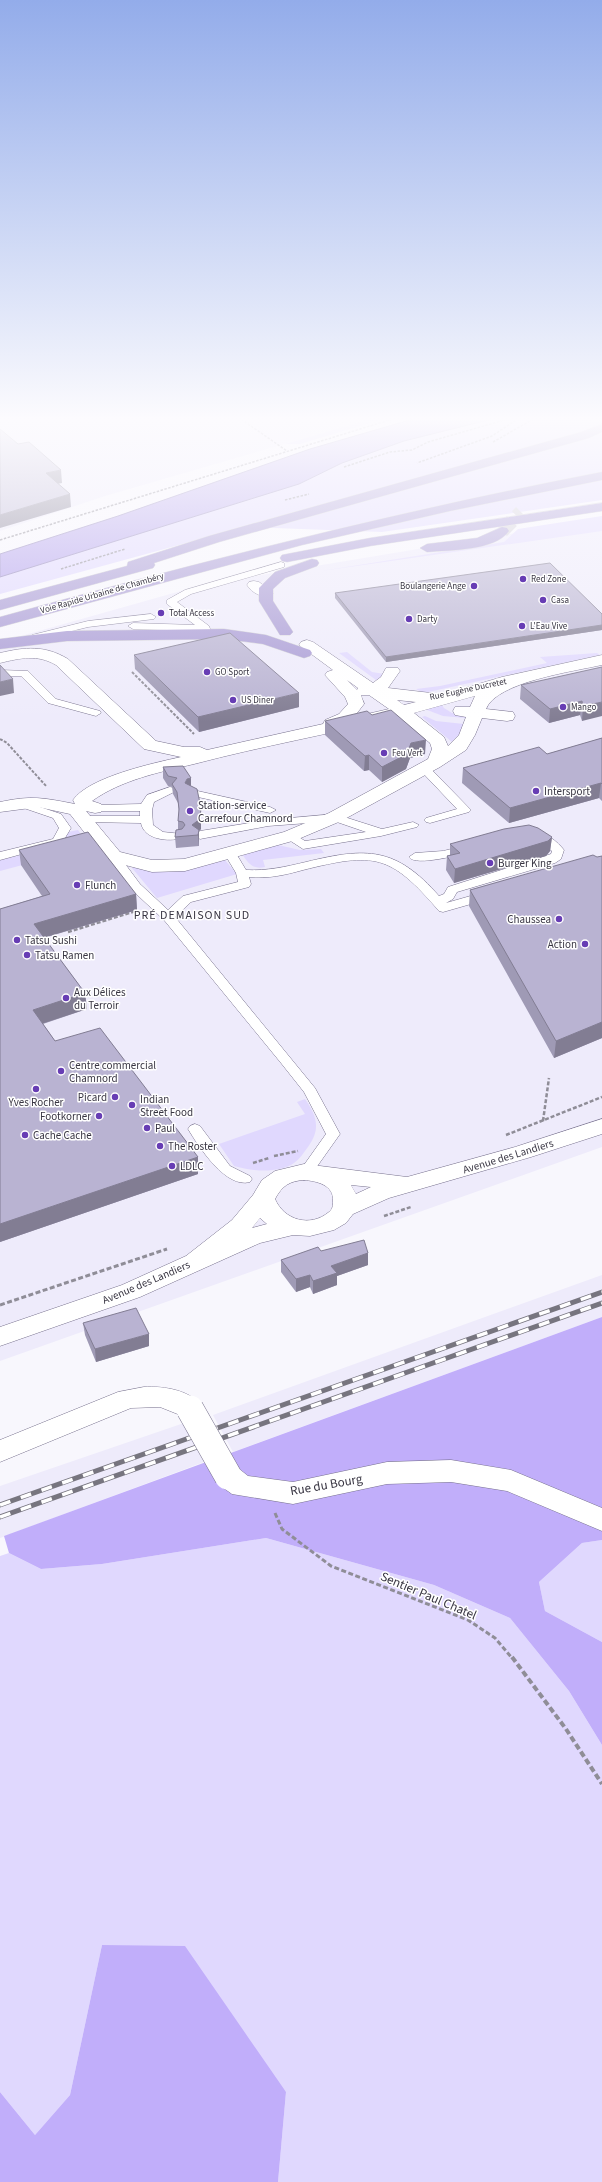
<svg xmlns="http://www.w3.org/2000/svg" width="602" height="2182" font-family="'Source Sans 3',sans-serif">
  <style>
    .built { fill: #eeebfb }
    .green { fill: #e0d8fe }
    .forest { fill: #c1aefa }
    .water { fill: #b3a1ec; stroke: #8e81b9 }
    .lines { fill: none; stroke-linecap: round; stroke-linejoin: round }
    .trunk-tunnel { stroke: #d2d0d8; stroke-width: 14; stroke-dasharray: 14 7; stroke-linecap: butt }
    .service-casing { stroke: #78728e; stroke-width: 1 }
    .minor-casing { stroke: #78728e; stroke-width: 1 }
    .secondary-casing { stroke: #78728e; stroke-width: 1 }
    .trunk-casing { stroke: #d3d3d5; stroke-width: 1 }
    .path-far4 { stroke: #8f8d97; stroke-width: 1.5; stroke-dasharray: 2.5 1.5; stroke-linecap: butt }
    .path-far3 { stroke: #8f8d97; stroke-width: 2; stroke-dasharray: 3 1.5; stroke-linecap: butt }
    .path-far2 { stroke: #8f8d97; stroke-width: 2.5; stroke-dasharray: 4 2; stroke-linecap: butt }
    .path-far1 { stroke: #8f8d97; stroke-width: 3; stroke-dasharray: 5 2.5; stroke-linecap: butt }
    .path { stroke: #8f8d97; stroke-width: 4; stroke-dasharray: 6 3; stroke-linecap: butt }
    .service { fill: #fff; fill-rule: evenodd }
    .minor { fill: #fff; fill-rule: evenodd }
    .secondary { fill: #fff; fill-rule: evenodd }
    .trunk { fill: #a89ad4; fill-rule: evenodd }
    .rail-casing { stroke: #77757f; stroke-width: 5 }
    .rail { stroke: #fff; stroke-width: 3.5; stroke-dasharray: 11; stroke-linecap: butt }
    .minor-bridge-casing { stroke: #78728e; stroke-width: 28; stroke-linecap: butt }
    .minor-bridge { stroke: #fff; stroke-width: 27 }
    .wall { fill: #9f9ab5 }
    .shaded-wall { fill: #827d93 }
    .building { fill: #b9b3d2; stroke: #827d93 }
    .poi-dot { fill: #673db4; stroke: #fff; stroke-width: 1.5 }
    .labels { text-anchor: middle; stroke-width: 3; stroke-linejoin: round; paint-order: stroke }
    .far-poi-label { font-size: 9px; fill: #383542; stroke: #fff; text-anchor: start }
    .far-street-label { font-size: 9px; fill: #383542; stroke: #fff }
    .poi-label { font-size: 11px; fill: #383542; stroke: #fff; text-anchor: start }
    .street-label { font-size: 11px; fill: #383542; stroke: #fff }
    .neighbourhood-label { font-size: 12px; letter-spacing: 1px; fill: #383542; stroke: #fff }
    .near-street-label { font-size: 13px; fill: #383542; stroke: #fff }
  </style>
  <rect width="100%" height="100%" fill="#f8f7fd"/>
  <path class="built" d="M0,417H377L105,496L0,531Z
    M602,523V1147L0,1361V642L202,585L569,524Z
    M602,1275V1317L233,1452L213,1415Z
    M184,1423L204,1462L0,1538V1486Z"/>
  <path class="green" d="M377,417H390L300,444H285Z
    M500,417H593L591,420L602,423V500L382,532L245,527L0,594V577L299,484L342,463L404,441Z
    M602,516V531L321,571L504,542L518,529Z
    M347,652L372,672L384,674L378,681L376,680L339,653Z
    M597,653L600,655L428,692H421L416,689L440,686L547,663L540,657Z
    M441,704L444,708L452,713L466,716V718L443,716L422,708Z
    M425,716L436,721L464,724L458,740L452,742L422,717Z
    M78,830L90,847L0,871V860L60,846L68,832Z
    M278,845L300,850L321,849L324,853L263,860L265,867C253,870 248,863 242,854Z
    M224,859L237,874L157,898L132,868Z
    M305,1099C317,1116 321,1129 308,1147C304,1152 300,1159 294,1163C278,1174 251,1171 234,1166L219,1144L305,1114L297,1102Z
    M266,1538L434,1585L510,1618L569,1691L602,1745V2182H278L286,2092L102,1945L70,2095L35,2135L0,2092V1556L9,1553L41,1569L102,1564Z
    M602,1540V1642L545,1611L539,1582L582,1543Z"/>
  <path class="forest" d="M602,1317V1540L582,1543L539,1582L545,1611L602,1642V1745L569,1691L510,1618L434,1585L266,1538L102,1564L41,1569L9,1553L4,1536Z
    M102,1945L185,1946L286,2092L278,2182H0V2092L35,2135L70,2095Z"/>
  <path class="water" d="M420,417H500L404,441L342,463L299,484L0,577V554L118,516L310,449Z"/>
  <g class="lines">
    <path class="trunk-tunnel" d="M502,531L521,512"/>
    <defs>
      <path id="service" d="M281,562L284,563V567L191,594L177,602L209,626L212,634L210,636H204L202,631L133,629L128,626L133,623L195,625L167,604V600L185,590Z
        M151,614L156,617L154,619L88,627L35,640L30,637L32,635L88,621Z
        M0,670L28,671L56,699L100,711L101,713L96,716L48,703L21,676H0Z
        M423,764L427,765L469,808L471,810L469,812L430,823L426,822L424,820L426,818L457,809L419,769L417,767L419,765Z
        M170,787L174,788L176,790L174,792L154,802L152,810L153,825L163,832L182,834L184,836L182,838C169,842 144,840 141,823L83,822L77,819L83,816H140V811H95L91,810L85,804L91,801L98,805L141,804L147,795Z
        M193,790L270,807L276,810L270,813L189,795L187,793L189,791Z
        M19,800L61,814L71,828L62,843L0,860V852L53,839L59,828L53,818L15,805L13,803Z
        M335,814L382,829L413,822L419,825L417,827L381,836L303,849L286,838L284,836L286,834H294L305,841L366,832L334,821L268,826L200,839L194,835L200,831L268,820Z
        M535,831C546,833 557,841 564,850L561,859L555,863L457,892L453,899L446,903L488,891L494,895L492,898L443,912L439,911C390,854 375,852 303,870C285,875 268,879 249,877L251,884L249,887L191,902L175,917L315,1088L340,1134L311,1175H301L299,1172L326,1134L304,1092L281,1063L164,920L132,890L107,856L109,853H117L140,884L168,910L183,896L238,882L236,873L224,853L230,849L234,850L246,870C267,871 285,867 306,862C367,847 396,847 439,896L444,894L448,887L551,854L552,851L529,834Z
        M468,845L472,846L474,849L472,852C461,854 416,867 409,857L415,853L443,851Z
        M195,1124L200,1126L230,1166L250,1176L252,1179L250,1182C226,1189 199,1147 188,1129L190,1126Z"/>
      <path id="minor" d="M254,581L259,582L273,593L271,596C262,598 252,593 247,585L249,582Z
        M307,640L313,642L373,683L381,677L386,668H398L400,671L388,688L431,693L438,696L502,677L602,655V665C575,671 496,682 486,709L513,712L515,716L513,720L507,721L482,718L475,735L466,750L440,767L341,821L296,840L185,871L152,872L106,860L70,814L38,807L0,812V802C32,795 44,798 75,804L73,800C89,777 154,763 181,757L144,749L56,665C37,654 21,658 0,663V653C25,647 45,645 68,659L156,741L184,747H200L207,750L323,724L325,720L339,714L348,704L345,697L325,675L327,672L333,670L299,645L301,642ZM347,680L358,688L357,690ZM361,695H369L389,709L354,717L364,704ZM475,696L470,707H455L453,711L455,715L466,717L459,735L448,746L444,737L414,713ZM397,700L416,702L404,705ZM398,717L430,743L432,749L428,759L329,813L284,832L184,859L152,860L120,852L86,811L95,813L101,812L104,808L101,804L92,801C121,780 160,772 194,764C262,746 331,734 398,717Z
        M144,1387C164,1386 193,1390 203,1409L199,1416L190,1419L160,1407L131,1408L0,1462V1440L118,1392Z
        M451,1460L511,1470L602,1508V1531L507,1491L451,1482L387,1484L293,1504L232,1494L218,1484L214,1476L218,1468L228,1465L238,1468L248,1476L293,1482L387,1462Z"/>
      <path id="secondary" d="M602,1119V1134L531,1157L389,1198L353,1214L346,1223L334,1230L310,1236L293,1235L260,1243L140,1297L0,1346V1327L122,1285L186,1256L232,1220L253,1195L262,1180L275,1171L304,1164L407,1177L515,1147ZM304,1180C317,1181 334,1185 333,1201C333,1205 333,1209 329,1212C310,1228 284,1220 275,1199C282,1186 289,1181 304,1180ZM351,1185L371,1187L356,1194ZM260,1218L267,1224L252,1228Z"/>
      <path id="trunk" d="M602,424V432L589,438L219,542L154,563L155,565L153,568L0,610V600L127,566L128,562L209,536L581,432Z
        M602,472V480L450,511L302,545L0,627V617C199,562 399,511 602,472Z
        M602,503V511L370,546L287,562L282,561L280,558L282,555L287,554L370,538Z
        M502,527L507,528L509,531C495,551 449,550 427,552L420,548L427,544L477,538Z
        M312,559L317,560L319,563L317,566L285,578L273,589V601L293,632L290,635H280L259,601V588L275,572Z
        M224,629L266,635L310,650L312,653L310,656L304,658L263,644L224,639L67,641L0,649V639L67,631Z"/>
    </defs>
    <use href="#service" class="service-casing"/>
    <use href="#minor" class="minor-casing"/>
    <use href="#secondary" class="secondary-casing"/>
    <use href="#trunk" class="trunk-casing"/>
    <path class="path-far4" d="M238,417L287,451
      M493,442L537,417
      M344,467L390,452L412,450L428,442L508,419L516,420L492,436L417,463
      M285,500L309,494
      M0,540L399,417
      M61,569L125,549"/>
    <path class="path-far3" d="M132,672L194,734
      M0,739L7,743L47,787"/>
    <path class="path-far2" d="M68,932L136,911
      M543,1121L549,1078
      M506,1135L602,1097
      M274,1156L298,1151
      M253,1163L269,1158
      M384,1216L411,1207"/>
    <path class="path-far1" d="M0,1305L167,1249
      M275,1513L282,1529L331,1566L468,1620L495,1638L512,1658"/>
    <path class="path" d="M512,1657L566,1729L602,1784"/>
    <use href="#service" class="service"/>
    <use href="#minor" class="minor"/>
    <use href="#secondary" class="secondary"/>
    <use href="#trunk" class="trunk"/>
    <defs>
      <path id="rail" d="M0,1505L602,1292
        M0,1517L602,1303"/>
    </defs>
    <use href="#rail" class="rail-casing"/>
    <use href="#rail" class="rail"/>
    <defs>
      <path id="minor-bridge" d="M190,1409L228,1476"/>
    </defs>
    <use href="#minor-bridge" class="minor-bridge-casing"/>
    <use href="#minor-bridge" class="minor-bridge"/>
  </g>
  <path class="wall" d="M335,593L602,614V630L386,662L335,598Z
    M134,655L299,707L199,732L135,669Z
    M602,667L582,721L580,715L549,723L520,699L521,685Z
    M372,715L425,754L410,758L406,769L382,782L369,770L364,771L325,735V721Z
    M602,738V801L599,798L509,823L462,783L463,768L547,754Z
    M163,767L191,786L201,819V829L199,831V846L176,848L175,837L178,830V821L179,812L178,803L173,794L172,787L168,786L163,778Z
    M552,837L550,851L546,856L454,883L446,870L447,856L450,855V844Z
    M19,850L136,894L137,910L44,938L85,993L87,1009L43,1024L55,1041L198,1157V1174L0,1242V909L42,896L21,865Z
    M602,856V1038L554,1058L469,906L470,890Z
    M321,1251L368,1253V1265L337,1276V1285L313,1294L310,1287L296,1292L281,1272V1260Z
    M83,1323L149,1346L96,1362L85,1335Z"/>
  <path class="shaded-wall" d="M61,470L62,483L47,486L46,473Z
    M70,494L71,507L0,528V515Z
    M602,625V630L386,662V657Z
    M13,679L14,693L0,696V682Z
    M299,693V707L199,732L198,717Z
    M582,701L580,715L549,723L550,709Z
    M602,702V716L582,721L583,706Z
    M426,740L425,754L410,758L406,769L382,782V767L411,743Z
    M369,755V770L364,771L365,756Z
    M191,778V789L185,783L187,779Z
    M601,783L599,798L509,823L510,808Z
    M201,808V829L199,831V846L198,835L192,825Z
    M552,837L550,851L546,856L454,883L455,869Z
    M136,894L137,910L36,940L34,924Z
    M85,993L87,1009L35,1026L33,1010Z
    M602,1022V1038L554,1058L556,1041Z
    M198,1157V1174L0,1242V1224Z
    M368,1253V1265L337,1276V1285L313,1294V1281L331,1266Z
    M310,1275V1287L296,1292V1279Z
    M149,1334V1346L96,1362L95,1349Z"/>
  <path class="building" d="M0,429L18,444L29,442L61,470L46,473L70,494L0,515Z
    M550,563L602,614V625L386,657L335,593Z
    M230,633L299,693L198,717L134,655Z
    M0,665L13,679L0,682Z
    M602,667V702L583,706L582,701L550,709L521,685Z
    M391,710L426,740L411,743L407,754L382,767L369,755L365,756L325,721L367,711L372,715Z
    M602,738V784L601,783L510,808L463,768L539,747L547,754Z
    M183,766L191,778L187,779L185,783L197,789L201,808L200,819L192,825L199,830L198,835L175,837L176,830L182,829L185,825L183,822L178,821L179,809L177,792L172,784L177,778L168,776L163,767Z
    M529,825L538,828L552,837L548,841L455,869L447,856L460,853L450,844L504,829Z
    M88,832L136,894L34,924L85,993L33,1010L55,1041L100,1028L198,1157L0,1224V909L50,894L19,850Z
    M593,855L597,857L602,856V1022L556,1041L470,890Z
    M364,1240L368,1253L331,1266L337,1273L313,1281L310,1275L296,1279L281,1260L318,1247L321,1251Z
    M136,1308L149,1334L95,1349L83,1323Z"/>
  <linearGradient id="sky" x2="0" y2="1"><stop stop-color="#93acea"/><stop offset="0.58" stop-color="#fcfbfe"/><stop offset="1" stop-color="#fcfbfe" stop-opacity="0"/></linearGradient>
  <rect width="602" height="722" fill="url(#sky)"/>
  <g class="poi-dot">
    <circle cx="523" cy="579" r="4"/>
    <circle cx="474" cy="586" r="4"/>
    <circle cx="543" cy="600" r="4"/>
    <circle cx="161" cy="613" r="4"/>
    <circle cx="409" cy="619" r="4"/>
    <circle cx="522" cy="626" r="4"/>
    <circle cx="207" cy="672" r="4"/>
    <circle cx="233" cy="700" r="4"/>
    <circle cx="563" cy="707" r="4"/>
    <circle cx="384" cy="753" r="4"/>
    <circle cx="536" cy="791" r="4"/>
    <circle cx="190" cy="811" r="4"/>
    <circle cx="490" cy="863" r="4"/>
    <circle cx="77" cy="885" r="4"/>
    <circle cx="559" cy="919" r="4"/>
    <circle cx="17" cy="940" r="4"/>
    <circle cx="585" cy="944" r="4"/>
    <circle cx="27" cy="955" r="4"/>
    <circle cx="66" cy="998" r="4"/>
    <circle cx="61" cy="1071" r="4"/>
    <circle cx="36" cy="1089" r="4"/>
    <circle cx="115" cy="1097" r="4"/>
    <circle cx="132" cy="1105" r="4"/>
    <circle cx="99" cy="1116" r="4"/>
    <circle cx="147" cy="1128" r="4"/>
    <circle cx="25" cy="1135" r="4"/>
    <circle cx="160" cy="1146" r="4"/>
    <circle cx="172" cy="1166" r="4"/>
  </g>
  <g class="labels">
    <g class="far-poi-label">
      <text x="531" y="582">Red Zone</text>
      <text x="466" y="589" text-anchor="end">Boulangerie Ange</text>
      <text x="551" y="603">Casa</text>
      <text x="169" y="616">Total Access</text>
      <text x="417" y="622">Darty</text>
      <text x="530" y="629">L'Eau Vive</text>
      <text x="215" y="675">GO Sport</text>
      <text x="241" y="703">US Diner</text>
      <text x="571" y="710">Mango</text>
      <text x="392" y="756">Feu Vert</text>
    </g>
    <g class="far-street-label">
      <text transform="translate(102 593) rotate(-16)" y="3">Voie Rapide Urbaine de Chambéry</text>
      <text transform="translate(468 689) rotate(-12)" y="3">Rue Eugène Ducretet</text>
    </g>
    <g class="poi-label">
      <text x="544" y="795">Intersport</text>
      <text x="198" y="809">Station-service<tspan x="198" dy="13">Carrefour Chamnord</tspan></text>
      <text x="498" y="867">Burger King</text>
      <text x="85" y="889">Flunch</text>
      <text x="551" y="923" text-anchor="end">Chaussea</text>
      <text x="25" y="944">Tatsu Sushi</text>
      <text x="577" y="948" text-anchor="end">Action</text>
      <text x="35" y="959">Tatsu Ramen</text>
      <text x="74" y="996">Aux Délices<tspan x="74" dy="13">du Terroir</tspan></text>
      <text x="69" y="1069">Centre commercial<tspan x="69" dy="13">Chamnord</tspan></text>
      <text x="107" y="1101" text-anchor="end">Picard</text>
      <text x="140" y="1103">Indian<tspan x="140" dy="13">Street Food</tspan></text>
      <text x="36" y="1106" text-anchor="middle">Yves Rocher</text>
      <text x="91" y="1120" text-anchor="end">Footkorner</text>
      <text x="155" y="1132">Paul</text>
      <text x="33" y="1139">Cache Cache</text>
      <text x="168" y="1150">The Roster</text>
      <text x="180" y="1170">LDLC</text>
    </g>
    <g class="street-label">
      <text transform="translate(508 1156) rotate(-17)" y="4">Avenue des Landiers</text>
      <text transform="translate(146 1282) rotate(-23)" y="4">Avenue des Landiers</text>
    </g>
    <g class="neighbourhood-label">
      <text x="192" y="919">PRÉ DEMAISON SUD</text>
    </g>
    <g class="near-street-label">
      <text transform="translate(326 1484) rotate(-10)" y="5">Rue du Bourg</text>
      <text transform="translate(429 1595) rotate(23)" y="5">Sentier Paul Chatel</text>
    </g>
  </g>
</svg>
